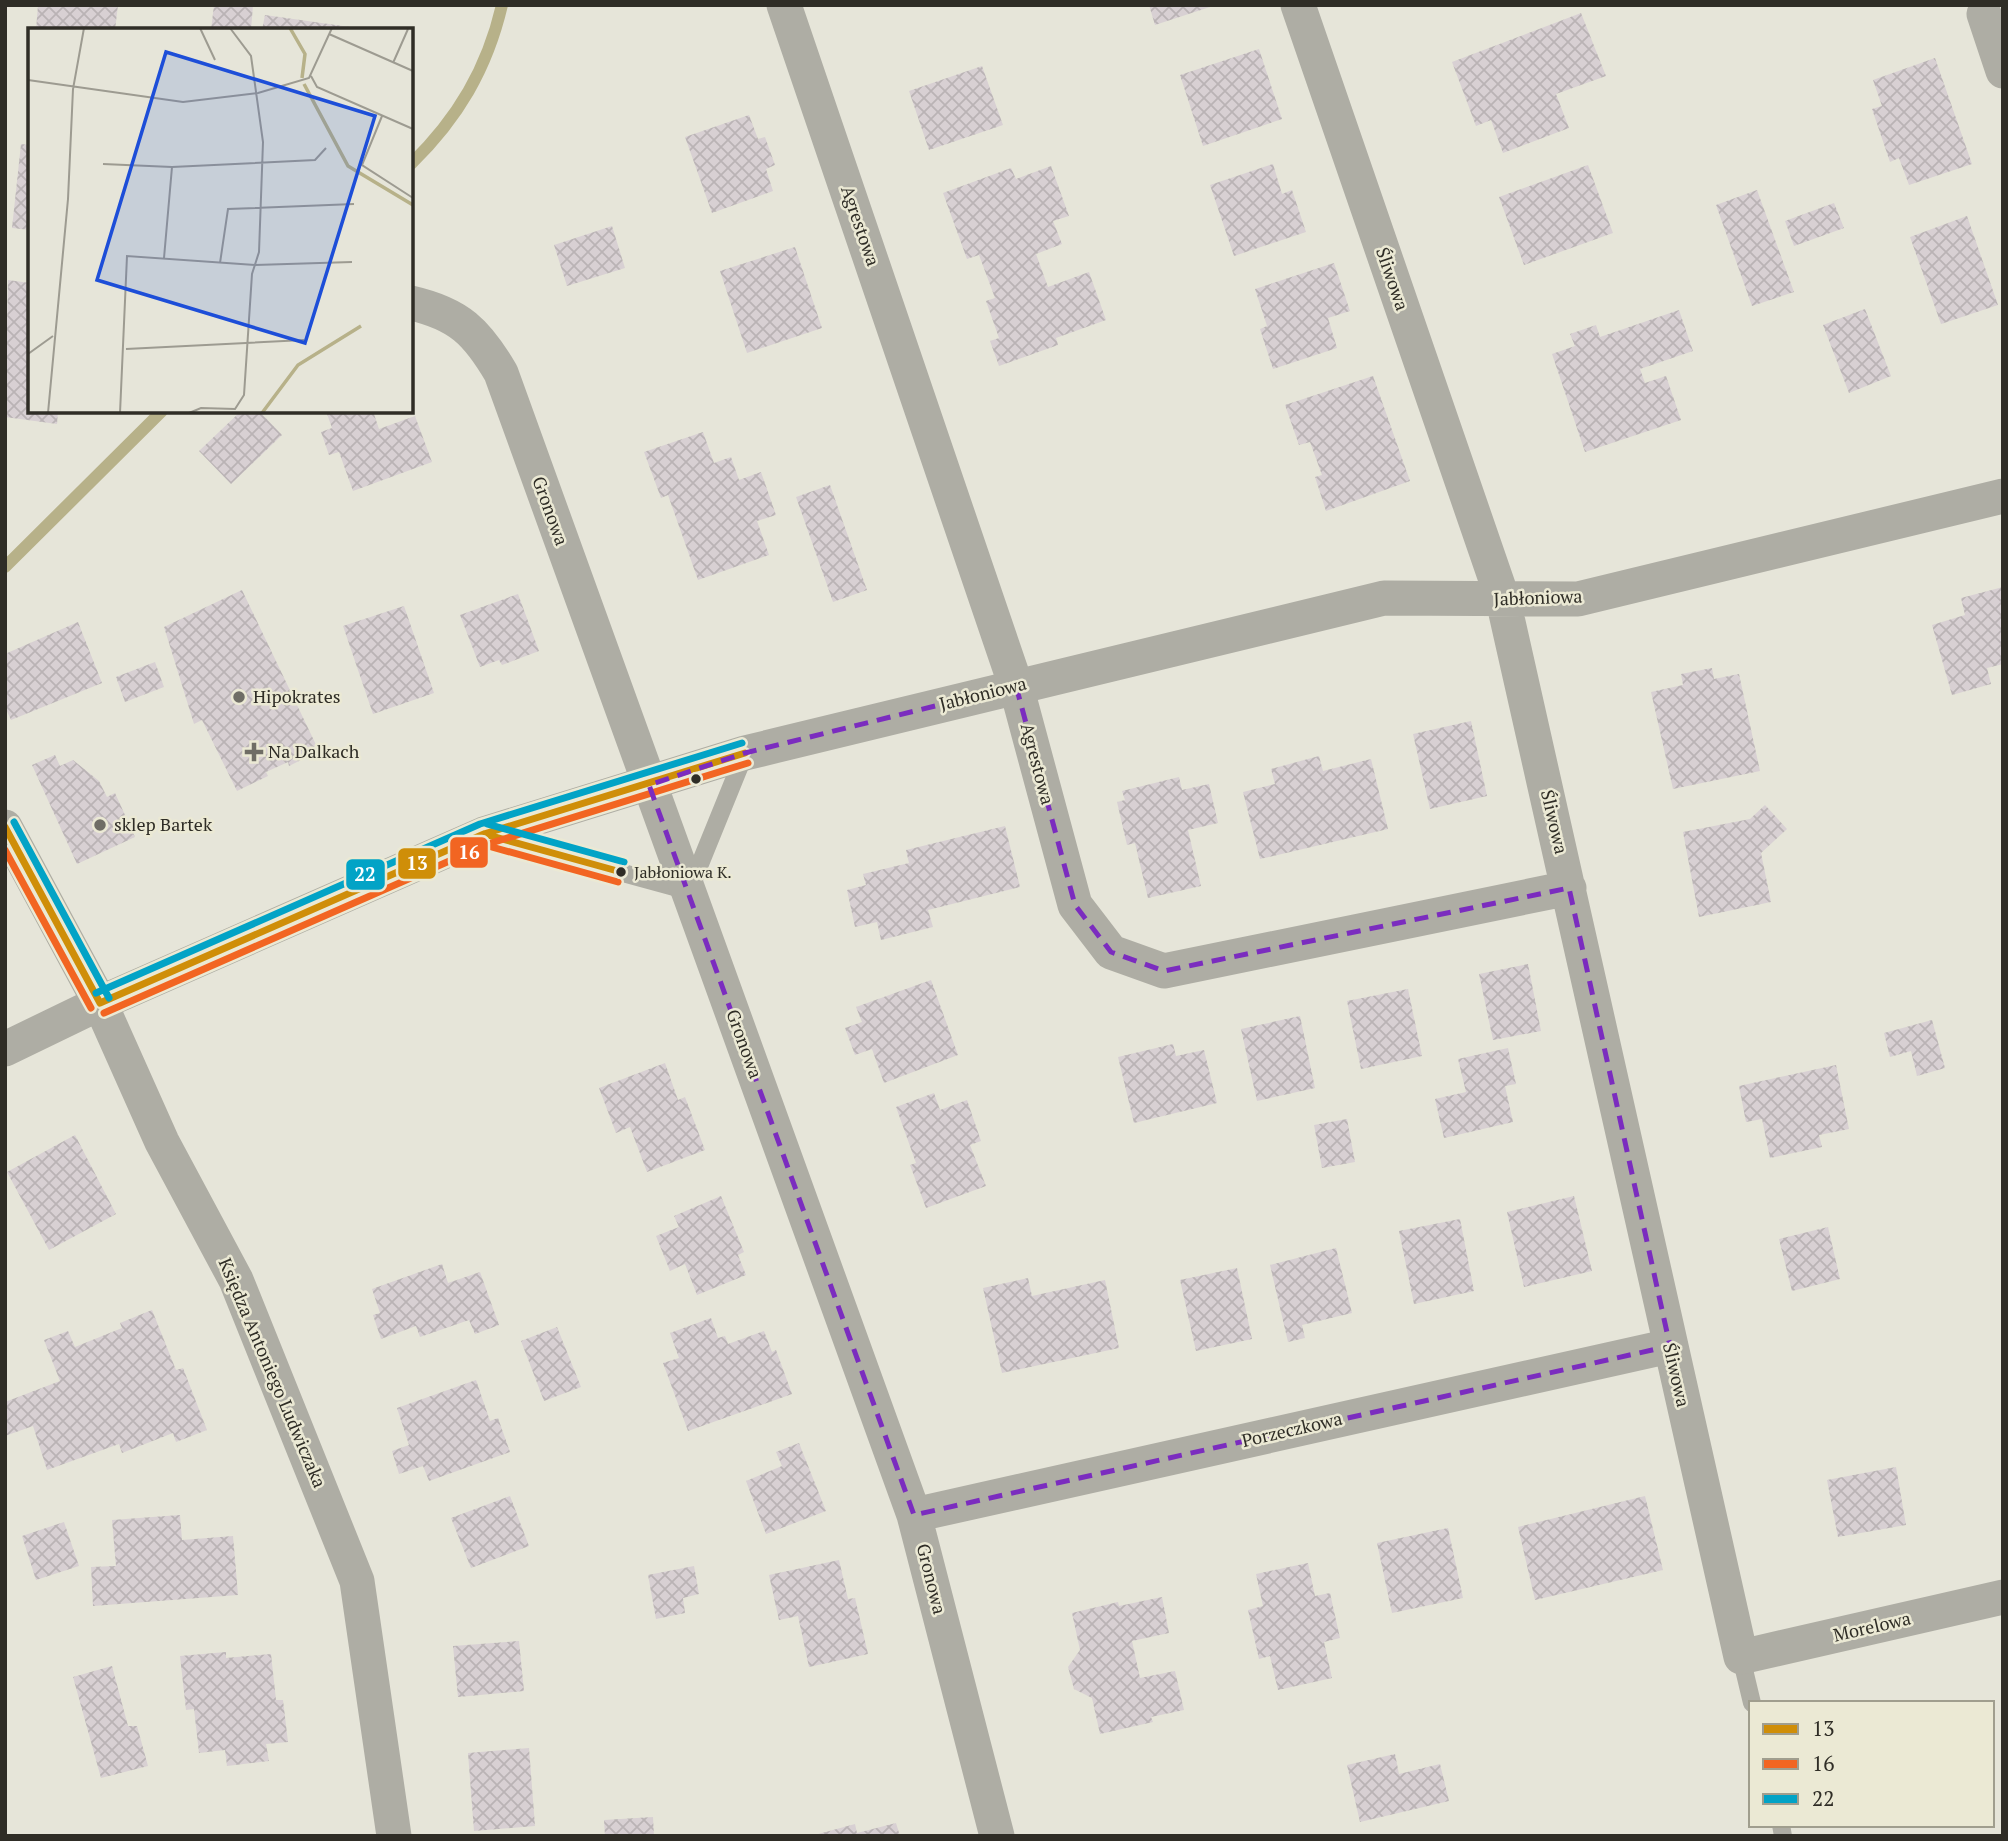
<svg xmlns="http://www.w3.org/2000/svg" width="2008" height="1841" font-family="'PT Serif',serif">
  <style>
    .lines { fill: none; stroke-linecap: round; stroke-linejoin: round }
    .stream { stroke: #b7b189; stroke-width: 12 }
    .building { fill: url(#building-cross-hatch) }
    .service { stroke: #aeada4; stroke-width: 18 }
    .minor { stroke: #aeada4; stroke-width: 35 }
    .bus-1-casing { stroke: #ebe9d4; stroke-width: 12 }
    .bus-2-casing { stroke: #ebe9d4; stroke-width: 12 }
    .bus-3-casing { stroke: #ebe9d4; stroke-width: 12 }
    .bus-1 { stroke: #cf8e08; stroke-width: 7 }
    .bus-2 { stroke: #f26522; stroke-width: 7 }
    .bus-3 { stroke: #02a3c6; stroke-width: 7 }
    .marked { fill: none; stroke: #7b2cbf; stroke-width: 5; stroke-dasharray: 14 9; stroke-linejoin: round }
    .poi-dot { fill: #6f6d65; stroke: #ebe9d4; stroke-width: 2.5 }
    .bus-dot { fill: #2f2d26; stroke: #ebe9d4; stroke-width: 2.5 }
    .labels { text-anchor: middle; stroke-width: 5; stroke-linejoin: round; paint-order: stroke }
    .bus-label { font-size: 16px; fill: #2f2d26; stroke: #ebe9d4; text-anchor: start }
    .street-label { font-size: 18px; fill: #2f2d26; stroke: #ebe9d4 }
    .poi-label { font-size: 18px; fill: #2f2d26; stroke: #ebe9d4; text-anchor: start }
    .inset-river { fill: none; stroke: #b7b189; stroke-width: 3.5 }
    .inset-road { fill: none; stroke: #9d9b91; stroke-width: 2 }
    .view { fill: #1d4ed8; fill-opacity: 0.15; stroke: #1d4ed8; stroke-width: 3.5 }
    .inset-edge { fill: none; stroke: #2f2d26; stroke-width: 3.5 }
    .line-badge { stroke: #ebe9d4; stroke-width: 2.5 }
    .badge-label { font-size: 19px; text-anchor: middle; font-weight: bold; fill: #fff }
  </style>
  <defs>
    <pattern id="building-cross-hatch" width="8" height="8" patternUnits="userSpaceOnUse" patternTransform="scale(1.75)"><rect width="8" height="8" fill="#d8d0d3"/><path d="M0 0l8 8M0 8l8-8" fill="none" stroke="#bab3b5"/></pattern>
  </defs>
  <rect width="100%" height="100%" fill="#e6e5d9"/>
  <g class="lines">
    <path class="stream" d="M411,164C458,118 487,69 502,5
      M5,567L162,411"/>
  </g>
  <path class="building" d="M38,5H118L115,30H36Z
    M214,5H253L251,30H211Z
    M1149,5H1213V6L1155,25Z
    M1581,13L1606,76L1556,94L1569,128L1503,153L1491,120L1476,126L1452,62Z
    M265,15L357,28V30H262Z
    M1259,49L1282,119L1203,146L1180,75Z
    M1935,58L1972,164L1909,185L1899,158L1890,162L1872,109L1882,106L1873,80Z
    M982,66L1003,125L929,150L909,91Z
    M749,115L758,139L765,137L775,165L766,169L773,191L712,213L685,137Z
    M21,144L30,145V230L12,228Z
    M1273,164L1282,194L1292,190L1306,232L1234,256L1210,185Z
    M1588,165L1613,233L1524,265L1499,197Z
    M1051,166L1069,216L1053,221L1062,244L1036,254L1048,287L1089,272L1106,320L1056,338L1058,345L999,366L990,341L999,338L986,301L995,298L979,255L967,259L943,193L1011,168L1016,179Z
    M1757,190L1794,292L1752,306L1716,205Z
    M1834,203L1844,228L1794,246L1785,221Z
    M1967,216L1998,305L1941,324L1910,237Z
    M612,226L625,268L567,286L554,245Z
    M795,247L822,328L747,353L720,271Z
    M1334,263L1350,311L1328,318L1337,348L1273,369L1260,329L1267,326L1255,289Z
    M8,280L30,283V411H58L57,424L5,417Z
    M1865,309L1891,376L1849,393L1823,325Z
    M1679,310L1693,351L1640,369L1645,383L1666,376L1681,420L1585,452L1552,354L1575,346L1570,334L1596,325L1600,337Z
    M1373,376L1410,481L1326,511L1315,477L1322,475L1310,442L1299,445L1285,405Z
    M241,411H259L282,435L231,484L199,451Z
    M326,411H373L379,429L415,416L432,462L353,491L339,452L329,455L321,432L332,428Z
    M703,432L714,463L731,457L739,480L761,472L776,515L757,521L769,555L698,580L668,495L661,498L644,452Z
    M830,485L867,590L833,602L796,497Z
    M2003,587V664L1987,668L1991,684L1952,695L1932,625L1965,615L1961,598Z
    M242,590L319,751L289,766L288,762L266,772L268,776L237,791L202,720L194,724L164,627Z
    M518,594L539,651L502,665L499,660L480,667L460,615Z
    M404,606L434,693L373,714L343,626Z
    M78,622L102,683L11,720L5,707V654Z
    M155,662L164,687L125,702L116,677Z
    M1712,668L1714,679L1739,674L1760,771L1673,789L1651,692L1683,685L1681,674Z
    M1471,721L1487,796L1430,809L1413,734Z
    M55,755L60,766L73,760L99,781L107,797L115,793L135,837L77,864L32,765Z
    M1319,756L1323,771L1371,759L1388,829L1260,859L1243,792L1275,784L1271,769Z
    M1179,777L1182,790L1209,784L1218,823L1188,830L1201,886L1148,898L1135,843L1127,845L1117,802L1125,800L1122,791Z
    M1765,805L1787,829L1761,853L1771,902L1699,917L1683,832L1750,819Z
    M1005,826L1020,887L928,910L933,927L881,940L877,922L855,927L847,890L866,885L863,874L909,863L906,850Z
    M1528,964L1541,1031L1493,1040L1479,974Z
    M931,980L958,1055L884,1083L872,1049L855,1055L845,1028L862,1022L856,1007Z
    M1408,989L1422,1056L1361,1069L1347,1001Z
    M1300,1016L1315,1088L1257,1101L1241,1029Z
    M1932,1020L1945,1068L1917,1076L1911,1051L1890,1057L1884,1033Z
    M1173,1044L1176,1056L1204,1050L1217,1103L1134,1123L1118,1057Z
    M1508,1048L1516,1084L1505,1086L1513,1122L1444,1138L1435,1099L1466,1092L1458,1059Z
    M665,1063L678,1100L685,1097L705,1150L647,1172L630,1127L616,1133L599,1088Z
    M1836,1065L1849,1129L1819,1135L1822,1147L1770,1158L1762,1119L1746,1122L1739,1086Z
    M934,1093L940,1110L967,1100L981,1141L970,1145L986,1186L926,1208L910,1165L916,1163L896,1107Z
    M1347,1119L1355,1162L1322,1168L1314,1125Z
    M75,1135L116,1214L49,1250L7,1172Z
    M721,1196L744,1252L738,1255L746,1275L697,1295L685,1264L670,1271L656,1236L679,1227L674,1216Z
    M1574,1196L1592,1271L1524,1287L1507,1212Z
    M1460,1219L1474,1291L1414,1304L1399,1231Z
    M1828,1227L1840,1279L1792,1291L1779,1239Z
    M1336,1248L1352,1313L1302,1325L1305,1338L1288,1342L1270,1265Z
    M442,1264L448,1283L480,1272L499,1325L475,1334L469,1320L420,1337L416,1326L381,1339L373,1315L380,1313L372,1289Z
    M1237,1268L1252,1339L1196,1351L1180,1280Z
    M1028,1278L1032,1296L1105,1280L1119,1348L1002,1373L983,1288Z
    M152,1310L176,1370L183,1368L207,1430L176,1442L173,1433L122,1453L119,1444L47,1470L33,1426L5,1436V1402L60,1381L44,1340L68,1331L75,1347L122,1328L120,1323Z
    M711,1318L718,1338L725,1336L728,1344L764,1331L772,1352L776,1350L792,1394L688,1431L663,1363L679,1358L670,1333Z
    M557,1327L581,1387L544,1401L521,1341Z
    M476,1380L490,1421L498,1418L510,1452L429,1481L423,1466L399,1474L392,1451L409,1445L397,1408Z
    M799,1443L826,1511L766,1534L746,1481L782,1466L776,1452Z
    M1896,1467L1906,1525L1838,1537L1827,1480Z
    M510,1496L529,1546L471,1568L451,1518Z
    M1645,1496L1663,1570L1535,1600L1518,1527Z
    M180,1515L182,1540L233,1536L238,1595L93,1606L91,1567L116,1566L112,1520Z
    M64,1522L79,1566L36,1580L22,1536Z
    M1448,1528L1463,1598L1392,1613L1377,1543Z
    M839,1560L848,1599L855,1598L868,1654L809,1667L798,1616L779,1620L769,1575Z
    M1308,1563L1315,1596L1330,1593L1340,1638L1324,1642L1332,1678L1278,1690L1270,1656L1259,1659L1248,1610L1263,1606L1256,1574Z
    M694,1566L699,1594L683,1598L685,1613L656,1619L648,1575Z
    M1162,1597L1169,1633L1132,1641L1140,1678L1175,1671L1184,1710L1151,1717L1153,1722L1100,1734L1092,1698L1074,1689L1068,1667L1080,1650L1072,1613L1118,1602L1119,1606Z
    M519,1641L524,1691L458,1697L453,1646Z
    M226,1652V1658L271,1654L276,1700H283L288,1742L266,1744L269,1761L227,1766L225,1750L199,1753L194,1709L186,1710L180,1656Z
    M112,1666L128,1726H137L148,1766L101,1778L73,1677Z
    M529,1748L535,1826L474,1831L468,1753Z
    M1395,1754L1399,1774L1440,1764L1449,1801L1360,1822L1347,1765Z
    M653,1817L654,1836H605L604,1820Z
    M896,1823L900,1836H811L855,1824L857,1833Z"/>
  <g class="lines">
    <path class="service" d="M491,837L689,891L745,753
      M1741,1657L1752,1703
      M1781,1825L1783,1836"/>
    <path class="minor" d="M784,5L1016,686L1075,905L1111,952L1164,971L1569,888
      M1298,5L1503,600L1741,1657L2003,1597
      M1984,14L2003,71
      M411,303C459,314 477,332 501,373L914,1515L997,1836
      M5,827L100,1003L162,1142L236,1280L357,1581L394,1836
      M5,1049L100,1003L484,834L745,753L1384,598L1578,599L2003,496
      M914,1515L1670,1346"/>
    <defs>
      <path id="bus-1" d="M5,827L100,1003
        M484,834L621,872
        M100,1003L484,834L745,753"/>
      <path id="bus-2" d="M481,844L618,882
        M5,850L91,1008
        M104,1013L488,844L748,763"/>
      <path id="bus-3" d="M14,822L109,998
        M487,824L624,862
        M96,993L480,824L742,743"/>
    </defs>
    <use href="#bus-1" class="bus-1-casing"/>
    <use href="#bus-2" class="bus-2-casing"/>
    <use href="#bus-3" class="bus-3-casing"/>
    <use href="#bus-1" class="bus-1"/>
    <use href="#bus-2" class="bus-2"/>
    <use href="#bus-3" class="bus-3"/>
  </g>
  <path class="marked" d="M1016,686L1075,905L1111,952L1164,971L1569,888L1670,1346L914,1515L649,785L745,753Z"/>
  <g class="poi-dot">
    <circle cx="239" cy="697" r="7"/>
    <path d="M250.5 741.5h7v7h7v7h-7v7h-7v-7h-7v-7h7z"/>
    <circle cx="100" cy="825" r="7"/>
  </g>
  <g class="bus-dot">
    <circle cx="696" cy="779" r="6"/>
    <circle cx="621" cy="872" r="6"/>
  </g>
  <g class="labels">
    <g class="bus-label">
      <text x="634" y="878">Jabłoniowa K.</text>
    </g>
    <g class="street-label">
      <text transform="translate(860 226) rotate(71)" y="6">Agrestowa</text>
      <text transform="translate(1392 279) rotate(71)" y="6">Śliwowa</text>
      <text transform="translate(550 511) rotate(70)" y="6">Gronowa</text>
      <text transform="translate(1538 598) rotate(-2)" y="6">Jabłoniowa</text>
      <text transform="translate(983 694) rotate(-14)" y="6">Jabłoniowa</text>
      <text transform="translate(1037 764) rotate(75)" y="6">Agrestowa</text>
      <text transform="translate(1554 822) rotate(77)" y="6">Śliwowa</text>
      <text transform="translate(744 1044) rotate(70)" y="6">Gronowa</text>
      <text transform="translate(272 1373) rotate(67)" y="6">Księdza Antoniego Ludwiczaka</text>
      <text transform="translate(1676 1375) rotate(77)" y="6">Śliwowa</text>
      <text transform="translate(1292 1430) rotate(-13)" y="6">Porzeczkowa</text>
      <text transform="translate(931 1579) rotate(76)" y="6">Gronowa</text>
      <text transform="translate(1872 1627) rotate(-13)" y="6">Morelowa</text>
    </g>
    <g class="poi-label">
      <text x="253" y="703">Hipokrates</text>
      <text x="268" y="758">Na Dalkach</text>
      <text x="114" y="831">sklep Bartek</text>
    </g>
  </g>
  <g transform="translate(28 28)">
    <rect width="385" height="385" fill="#e6e5d9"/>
    <path class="inset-river" d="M262,0L277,26L274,50M276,56L320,138L385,177M234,385L270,337L333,298"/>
    <path class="inset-road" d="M172,0L187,32M301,6L385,43M365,35L380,1M283,48L289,59L385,101M0,52L155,74L230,65L281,50L304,0M354,88L334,137L385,170M75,136L144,139L287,132L298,120M136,230L144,139M192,235L200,181L326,176M98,321L276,312M0,326L25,308M20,385L40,171L45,61L56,0M92,385L99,228L227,237L324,234M161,385L173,380L207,381L216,367L224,246L231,224L235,114L223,28L202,0"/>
    <path class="view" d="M138,24L347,88L277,315L69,252Z"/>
    <rect width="385" height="385" class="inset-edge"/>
  </g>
  <g class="line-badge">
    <rect x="449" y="836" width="40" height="33" rx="7" fill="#f26522"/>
    <rect x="397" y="847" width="40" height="33" rx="7" fill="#cf8e08"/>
    <rect x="345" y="858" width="41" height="33" rx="7" fill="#02a3c6"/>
  </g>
  <g class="badge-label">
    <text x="469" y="859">16</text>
    <text x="417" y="870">13</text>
    <text x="365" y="881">22</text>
  </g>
  <rect width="2008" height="1841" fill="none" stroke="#2f2d26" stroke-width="14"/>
  <rect x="1749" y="1701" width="245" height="126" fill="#ebe9d4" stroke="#a09e8e" stroke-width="2"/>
  <rect x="1763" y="1724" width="35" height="10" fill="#cf8e08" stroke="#a09e8e" stroke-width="2"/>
  <text x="1812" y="1736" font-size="21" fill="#2f2d26">13</text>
  <rect x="1763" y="1759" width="35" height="10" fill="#f26522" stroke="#a09e8e" stroke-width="2"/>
  <text x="1812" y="1771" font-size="21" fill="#2f2d26">16</text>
  <rect x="1763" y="1794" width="35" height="10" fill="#02a3c6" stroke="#a09e8e" stroke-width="2"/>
  <text x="1812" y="1806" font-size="21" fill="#2f2d26">22</text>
</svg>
